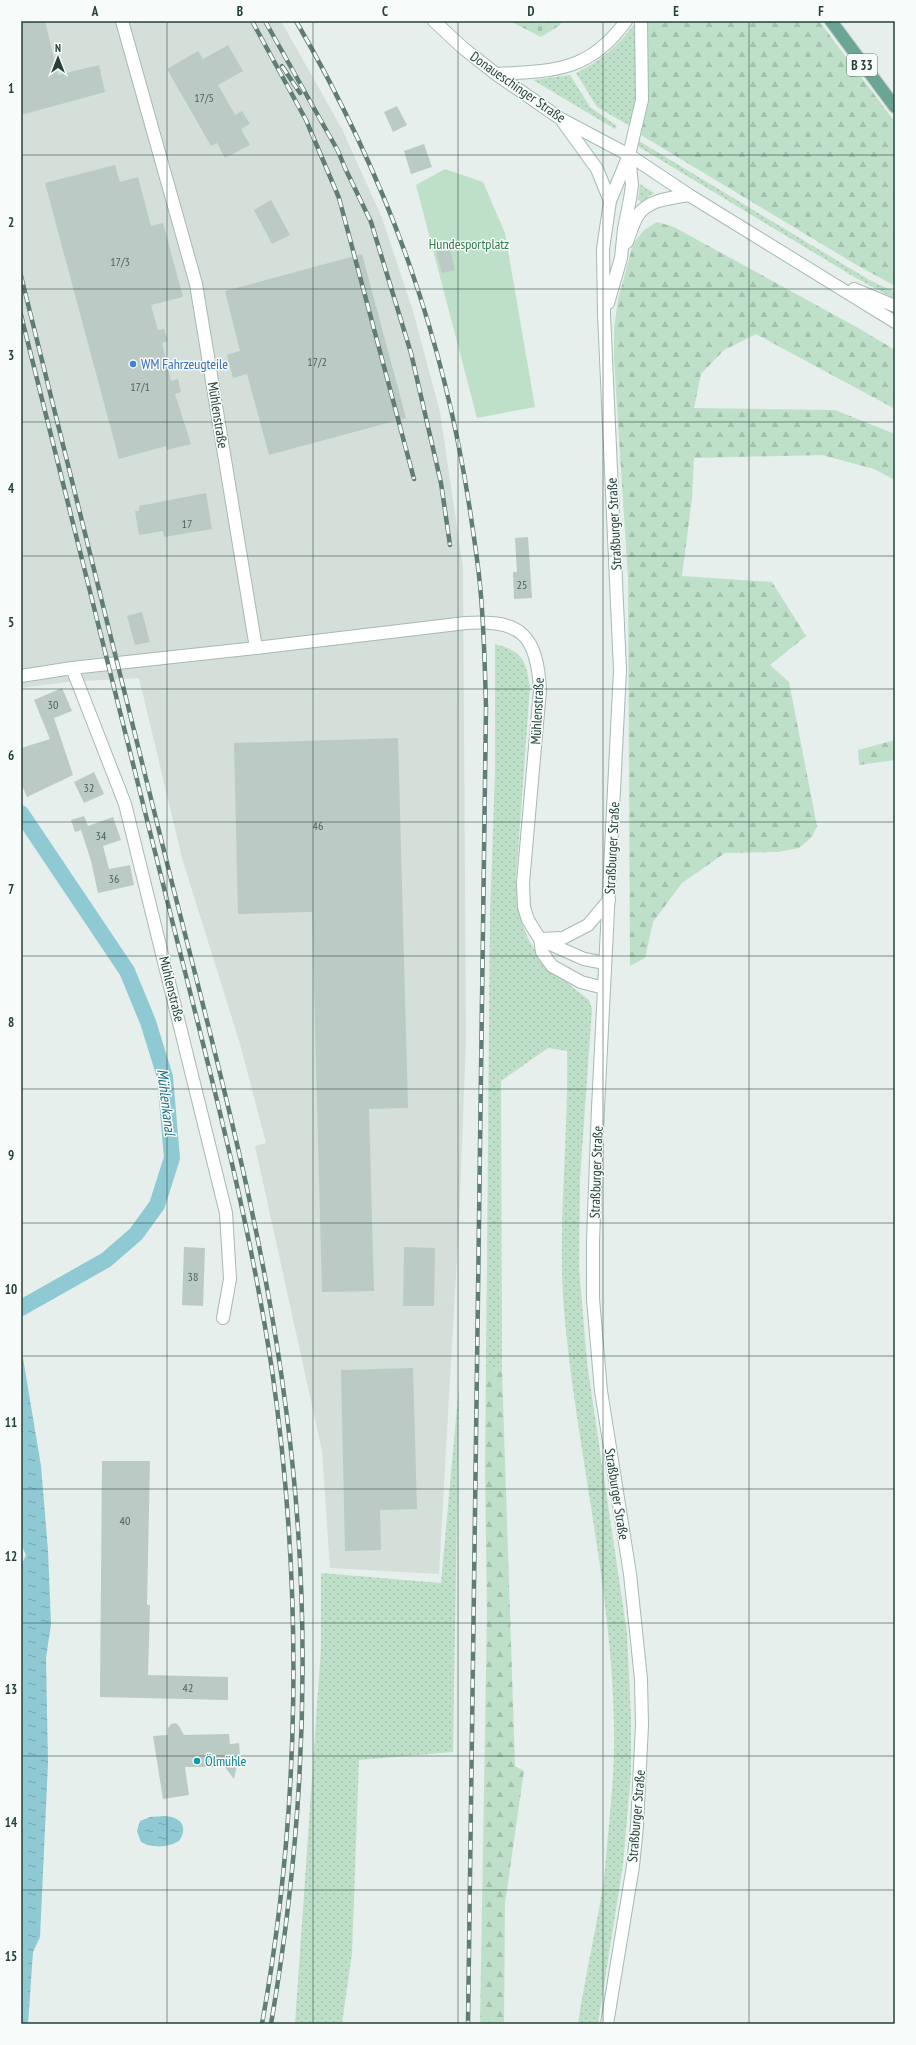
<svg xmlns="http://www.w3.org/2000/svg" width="916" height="2045" font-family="'PT Sans Narrow',sans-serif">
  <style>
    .built { fill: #d4dfda }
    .grass { fill: url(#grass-dots) }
    .forest { fill: url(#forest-firs) }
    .cemetery { fill: url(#cemetery-stones) }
    .green { fill: #bfe0c8 }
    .water { fill: url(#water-ripples) }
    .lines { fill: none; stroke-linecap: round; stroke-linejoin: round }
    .canal { stroke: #8ec9d4; stroke-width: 16 }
    .building { fill: #bbcac4 }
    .minor-casing { stroke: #a8b8b2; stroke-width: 14 }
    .secondary-casing { stroke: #a4bbb3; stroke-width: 14 }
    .primary-casing { stroke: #c2cac8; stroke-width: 14 }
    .minor { stroke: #fff; stroke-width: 12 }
    .secondary { stroke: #fff; stroke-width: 12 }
    .primary { stroke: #6aa596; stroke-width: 12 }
    .rail-casing { stroke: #5f7d75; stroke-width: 4.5 }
    .rail { stroke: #f7fbf9; stroke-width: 3; stroke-dasharray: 9; stroke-linecap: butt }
    .grid { fill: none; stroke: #24423a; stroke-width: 1; stroke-opacity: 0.55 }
    .shop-dot { fill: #3f7fe0; stroke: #f7fbf9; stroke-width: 1.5 }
    .culture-dot { fill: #0f9aa8; stroke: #f7fbf9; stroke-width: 1.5 }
    .labels { text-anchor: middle; stroke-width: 3; stroke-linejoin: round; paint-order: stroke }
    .number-label { font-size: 12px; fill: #4a645c }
    .shield { fill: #f7fbf9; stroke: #637a73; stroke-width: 1 }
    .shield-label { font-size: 13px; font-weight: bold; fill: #24423a }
    .street-label { font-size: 14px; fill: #24423a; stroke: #f7fbf9 }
    .park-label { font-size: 14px; fill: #2d7a4b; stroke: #f7fbf9 }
    .shop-label { font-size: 14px; fill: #366cbe; stroke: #f7fbf9; text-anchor: start }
    .culture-label { font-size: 14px; fill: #0d838f; stroke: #f7fbf9; text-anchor: start }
    .water-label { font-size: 15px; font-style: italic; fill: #1c6f80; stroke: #f7fbf9 }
    .neatline { fill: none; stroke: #24423a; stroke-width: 1.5 }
    .grid-label { font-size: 13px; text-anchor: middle; font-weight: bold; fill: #24423a }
  </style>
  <defs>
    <pattern id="grass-dots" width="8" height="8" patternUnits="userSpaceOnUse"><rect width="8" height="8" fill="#bfe0c8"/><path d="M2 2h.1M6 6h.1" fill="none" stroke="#a4c1ad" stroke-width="1.8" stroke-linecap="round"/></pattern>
    <pattern id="forest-firs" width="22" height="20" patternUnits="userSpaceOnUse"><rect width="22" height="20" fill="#bfe0c8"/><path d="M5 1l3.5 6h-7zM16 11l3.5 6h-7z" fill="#a4c1ad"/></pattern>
    <pattern id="cemetery-stones" width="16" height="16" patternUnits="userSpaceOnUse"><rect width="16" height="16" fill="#bfe0c8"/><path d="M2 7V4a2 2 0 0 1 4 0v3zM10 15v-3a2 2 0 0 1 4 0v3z" fill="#a4c1ad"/></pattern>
    <pattern id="water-ripples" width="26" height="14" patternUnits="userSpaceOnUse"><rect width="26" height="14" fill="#8ec9d4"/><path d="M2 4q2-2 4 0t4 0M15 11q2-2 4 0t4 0" fill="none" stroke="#74a5ad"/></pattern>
  </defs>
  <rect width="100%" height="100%" fill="#e6efeb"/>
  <path class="built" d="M21,21H281L342,129L382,218L413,311L440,412L463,568L466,1040L459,1222L439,1574L330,1568L322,1451L255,1146L266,1143L240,1044L182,858L139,678L67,682L21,688Z"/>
  <path class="grass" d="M634,25C635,59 641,94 630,126L597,107L576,73C601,61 617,46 634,25Z
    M570,75L590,107L617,126L615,129L533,80Z
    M639,141L871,281L895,292V299L856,278L636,145Z
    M640,184L654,193L641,202L638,200Z
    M495,644C523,651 526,661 530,687L516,879C520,947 538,960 589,1000L592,1009L580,1179L579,1267L587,1363L627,1633L631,1717V1773L623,1865L598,2024H578C585,1975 597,1927 604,1879C606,1861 607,1843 609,1825C612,1792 615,1759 614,1726C612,1590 578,1457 565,1321C556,1231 569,1141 567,1051L548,1048L501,1081L502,1369L486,1370L490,914L495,773Z
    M459,1385L453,1752L359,1760L352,1953L342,2024H295L321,1648V1573L441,1583Z"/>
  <path class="forest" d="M647,21H819L895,122V286L855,264L641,135L648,99Z
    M657,222L674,227L860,329L895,350V409L756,334L724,350L701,374L694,408L835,410L895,434V480L874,469L822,455L694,458L692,498L682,576L772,582L806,636L770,665L789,682L817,826L812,837L799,848L778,852L725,853L682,883L653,922L645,958L630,966L628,578L614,360V329L618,300L633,244L644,230Z
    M895,740V760L859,765L858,750Z
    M502,1369L515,1766L524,1771L505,1903L504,2024H480L487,1614L485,1468L486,1370Z"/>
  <path class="cemetery" d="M510,21H562L560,25L541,37Z"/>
  <path class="green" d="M445,169L483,182L505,233L535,407L477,418L416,185Z"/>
  <path class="water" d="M21,1346L41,1466L48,1550L51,1624L46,1658L48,1763L40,1937L33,1952L28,2024H21V1565L26,1555L21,1544Z
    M165,1816C180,1817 189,1826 179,1841C168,1848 152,1848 141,1842L137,1831L140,1821L150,1817Z"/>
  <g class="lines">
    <path class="canal" d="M21,813L127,971L148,1022L165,1077L172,1158L157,1205L136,1234L106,1260L21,1308"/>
  </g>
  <path class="building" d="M21,21H45L58,75L99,65L105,92L21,115Z
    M228,45L243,71L218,85L235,115L242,111L250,124L241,129L250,145L225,158L217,143L211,146L167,69L198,51L203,59Z
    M397,106L407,125L393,132L384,112Z
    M424,144L432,167L411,174L404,151Z
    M115,165L120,182L138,177L151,226L163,223L183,297L151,305L158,330L164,329L168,341L162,343L171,381L178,379L181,392L175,394L191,444L167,450L166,446L119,459L45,183Z
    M271,200L290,235L272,244L254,210Z
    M450,249L455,270L442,273L436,252Z
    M362,254L406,418L269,455L247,374L233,378L227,355L240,351L225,291Z
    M206,493L212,529L164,537L163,531L139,535L135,511H139V506Z
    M528,537L532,598L514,599L513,572H517L515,538Z
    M142,612L150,642L135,645L127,616Z
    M62,688L72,711L54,718L73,775L27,797L21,783V748L50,739L34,700Z
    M398,738L408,1108L369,1109L374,1291L322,1292L312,912L238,914L234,743Z
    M94,772L104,794L84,803L74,782Z
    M84,816L88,826L113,817L121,840L103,846L109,869L130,865L134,885L98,893L91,861L81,830L75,832L71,820Z
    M184,1247L205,1248L203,1306L182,1305Z
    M404,1247L435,1248L434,1306H403Z
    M413,1368L417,1509L380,1510L381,1550L345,1551L341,1370Z
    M102,1461H150L147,1605H150L148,1675L228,1677V1700L100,1697Z
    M176,1723L179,1726L184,1735L229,1734L230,1744L239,1743L240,1756H239L234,1779L225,1767H185L189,1795L163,1799L153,1736L168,1735V1728L171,1724Z"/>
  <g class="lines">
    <defs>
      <path id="minor" d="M122,21L196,284L256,648
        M72,668L125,804L226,1213L230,1279L223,1318
        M21,676L72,668L256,648L466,623C522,619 537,636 540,690L523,883L524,907L528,920L540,939L542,952L552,966L581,982L604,988
        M540,939L563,938L588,925L609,900
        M541,940L584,959L605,963"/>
      <path id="secondary" d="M434,21L463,48L496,74L561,119L629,155L689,195L895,322
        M496,74C554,71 589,72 626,21
        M563,122L597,169L610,201
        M627,242C630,234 633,223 638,215C649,199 672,198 689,195
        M854,289L895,306
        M608,303L621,258L624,229L630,199L632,185L629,156
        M607,2024L633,1866L637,1826L642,1725L641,1679L630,1574L601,1391L593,1299V1241L598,1108L620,670L604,314L603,249L610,201L629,155L642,100L641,21"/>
      <path id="primary" d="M831,21L895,107"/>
    </defs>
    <use href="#minor" class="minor-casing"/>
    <use href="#secondary" class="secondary-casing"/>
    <use href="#primary" class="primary-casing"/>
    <use href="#minor" class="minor"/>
    <use href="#secondary" class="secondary"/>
    <use href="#primary" class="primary"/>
    <defs>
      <path id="rail" d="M252,21L306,120L339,198L414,479
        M265,21L338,151L345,168L371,222L411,353L441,483L450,545
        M296,21C389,181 446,341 472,524C475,544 478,564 480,585C484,625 485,667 486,708L468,2024
        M282,66L300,93
        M21,276C70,473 119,670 168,867C213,1046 263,1226 286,1409C313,1613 306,1821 271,2024
        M21,315C69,507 117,700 165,892C204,1050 248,1209 272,1370C303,1586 301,1809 262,2024"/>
    </defs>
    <use href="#rail" class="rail-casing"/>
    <use href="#rail" class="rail"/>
  </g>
  <path class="grid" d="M167,21V2024M313,21V2024M458,21V2024M603,21V2024M749,21V2024M21,155H895M21,289H895M21,422H895M21,556H895M21,689H895M21,822H895M21,956H895M21,1089H895M21,1223H895M21,1356H895M21,1489H895M21,1623H895M21,1756H895M21,1890H895"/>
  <circle class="shop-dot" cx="133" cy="364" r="4"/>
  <circle class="culture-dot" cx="197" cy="1761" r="4"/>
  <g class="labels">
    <g class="number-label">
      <text x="204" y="102">17/5</text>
      <text x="120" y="266">17/3</text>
      <text x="317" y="366">17/2</text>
      <text x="140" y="391">17/1</text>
      <text x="187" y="528">17</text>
      <text x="522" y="589">25</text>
      <text x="53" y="709">30</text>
      <text x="89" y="792">32</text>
      <text x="318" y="830">46</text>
      <text x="101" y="840">34</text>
      <text x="114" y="883">36</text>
      <text x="193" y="1281">38</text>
      <text x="125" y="1525">40</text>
      <text x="188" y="1692">42</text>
    </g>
    <rect class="shield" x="847" y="54" width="30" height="22" rx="3"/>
    <g class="shield-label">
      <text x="862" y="70">B 33</text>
    </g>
    <g class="street-label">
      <text transform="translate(518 87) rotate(35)" y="5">Donaueschinger Straße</text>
      <text transform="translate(218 415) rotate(81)" y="5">Mühlenstraße</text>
      <text transform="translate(614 524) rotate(-93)" y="5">Straßburger Straße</text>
      <text transform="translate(537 711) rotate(-87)" y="5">Mühlenstraße</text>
      <text transform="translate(612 848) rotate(-87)" y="5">Straßburger Straße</text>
      <text transform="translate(172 989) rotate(76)" y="5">Mühlenstraße</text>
      <text transform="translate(596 1172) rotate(-88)" y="5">Straßburger Straße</text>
      <text transform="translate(617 1494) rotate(81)" y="5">Straßburger Straße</text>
      <text transform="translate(636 1816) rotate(-85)" y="5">Straßburger Straße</text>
    </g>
    <g class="park-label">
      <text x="469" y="249">Hundesportplatz</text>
    </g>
    <g class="shop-label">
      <text x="141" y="369">WM Fahrzeugteile</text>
    </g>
    <g class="culture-label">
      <text x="205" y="1766">Ölmühle</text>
    </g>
    <g class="water-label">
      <text transform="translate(166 1102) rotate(83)" y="5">Mühlenkanal</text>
    </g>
  </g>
  <rect width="916" height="2045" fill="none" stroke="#f7fbf9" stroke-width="44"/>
  <g transform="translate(58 58)" stroke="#f7fbf9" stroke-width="3" paint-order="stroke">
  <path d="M0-3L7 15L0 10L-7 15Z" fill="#24423a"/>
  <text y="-6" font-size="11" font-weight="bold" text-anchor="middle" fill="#24423a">N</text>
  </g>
  <rect x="22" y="22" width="872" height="2001" class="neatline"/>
  <g class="grid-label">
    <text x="95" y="16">A</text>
    <text x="240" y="16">B</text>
    <text x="385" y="16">C</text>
    <text x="531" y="16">D</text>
    <text x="676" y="16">E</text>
    <text x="821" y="16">F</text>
    <text x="11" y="93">1</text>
    <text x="11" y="227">2</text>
    <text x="11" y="360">3</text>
    <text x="11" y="493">4</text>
    <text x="11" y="627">5</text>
    <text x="11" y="760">6</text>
    <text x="11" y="894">7</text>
    <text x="11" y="1027">8</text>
    <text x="11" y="1160">9</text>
    <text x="11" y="1294">10</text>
    <text x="11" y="1427">11</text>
    <text x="11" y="1561">12</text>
    <text x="11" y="1694">13</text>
    <text x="11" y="1827">14</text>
    <text x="11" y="1961">15</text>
  </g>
</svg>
